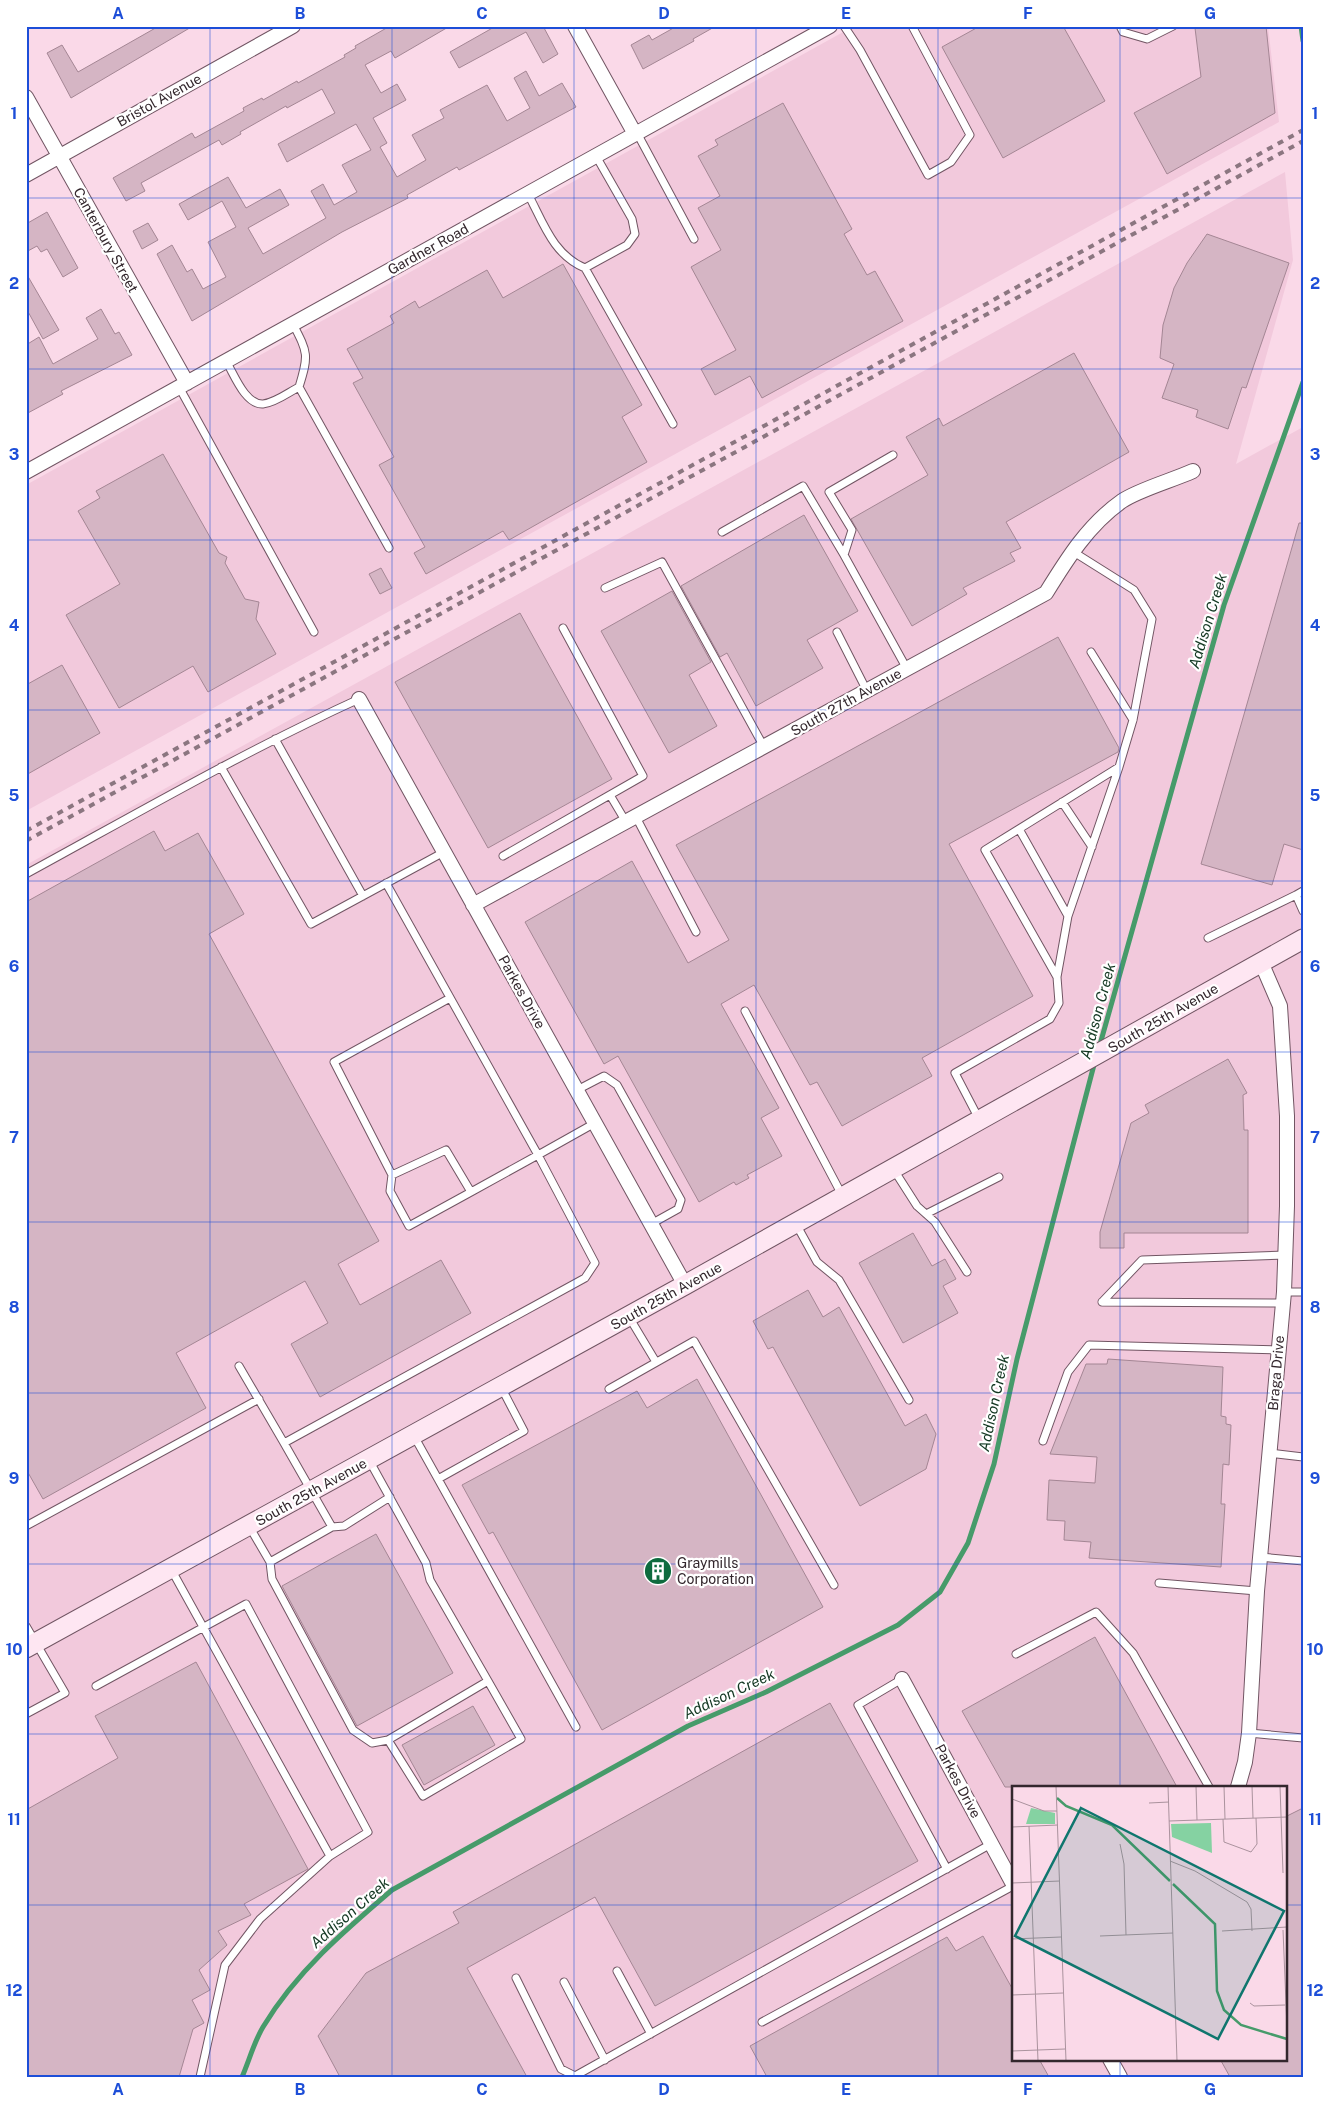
<svg xmlns="http://www.w3.org/2000/svg" width="1329" height="2103" font-family="'Public Sans',sans-serif">
  <style>
    .built { fill: #f2c9dc; fill-rule: evenodd }
    .lines { fill: none; stroke-linecap: round; stroke-linejoin: round }
    .stream { stroke: #469b6a; stroke-width: 5 }
    .building { fill: #d5b5c4; stroke: #a48694 }
    .lane-casing { stroke: #715563; stroke-width: 9 }
    .street-casing { stroke: #715563; stroke-width: 16 }
    .secondary-casing { stroke: #715563; stroke-width: 21 }
    .lane { stroke: #fff; stroke-width: 7 }
    .street { stroke: #fff; stroke-width: 14 }
    .secondary { stroke: #fee6f2; stroke-width: 19 }
    .rail { stroke: #8b7680; stroke-width: 4; stroke-dasharray: 6 6; stroke-linecap: butt }
    .grid { fill: none; stroke: #1d4ed8; stroke-width: 1; stroke-opacity: 0.55 }
    .labels { text-anchor: middle; stroke-width: 4.5; stroke-linejoin: round; paint-order: stroke }
    .street-label { font-size: 14px; fill: #33272d; stroke: #fff }
    .poi-label { font-size: 14px; fill: #33272d; stroke: #fff; text-anchor: start }
    .water-label { font-size: 15px; font-style: italic; fill: #143823; stroke: #fff }
    .inset-river { fill: none; stroke: #469b6a; stroke-width: 2.5 }
    .inset-road { fill: none; stroke: #aa929d; stroke-width: 1 }
    .view { fill: #0f766e; fill-opacity: 0.15; stroke: #0f766e; stroke-width: 2.5 }
    .inset-edge { fill: none; stroke: #33272d; stroke-width: 2.5 }
    .neatline { fill: none; stroke: #1d4ed8; stroke-width: 2 }
    .grid-label { font-size: 16px; text-anchor: middle; font-weight: bold; fill: #1d4ed8 }
  </style>
  <rect width="100%" height="100%" fill="#fad9e8"/>
  <path class="built" d="M854,26H1268L1279,122L26,811V485Z
    M1285,172L1293,260L1236,464L1303,427V2077H26V865ZM1013,1787H1285V2059H1013Z"/>
  <g class="lines">
    <path class="stream" d="M1301,26L1303,41
      M1099,1048L1224,605L1303,382
      M242,2077C249,2061 254,2042 263,2027C296,1972 344,1931 392,1890L688,1726L766,1692L898,1625L940,1592L968,1543L994,1464L1017,1359L1095,1061"/>
  </g>
  <path class="building" d="M159,26H193L71,98L47,53L62,45L78,72Z
    M390,26H450L395,58L391,51L365,65L381,93L397,84L406,100L373,118L387,143L380,147L397,177L426,160L412,135L444,118L440,110L487,85L507,121L530,108L514,78L526,71L539,96L562,83L576,107L459,170L457,167L407,195L408,198L342,232L192,321L157,254L172,245L187,272L192,269L203,289L226,277L208,242L236,227L222,201L188,220L179,204L228,177L246,208L280,189L289,205L248,228L263,254L326,218L311,191L323,184L334,205L357,192L342,165L371,150L356,124L287,162L278,144L335,113L322,89L287,108L286,106L240,132L241,134L222,145L219,140L141,183L145,191L126,201L113,178L192,133L195,138L244,111L243,108L262,98L263,100L297,81L298,83L345,57L344,55L356,48L355,46Z
    M496,26H543L558,54L543,63L526,32L459,68L450,52Z
    M677,26H716L693,39L694,41L643,69L631,45L649,35L652,40Z
    M980,26H1063L1105,101L1003,158L942,47Z
    M1213,26H1266L1275,113L1167,174L1134,113L1201,77L1195,28Z
    M783,103L852,229L844,234L867,275L875,271L903,321L762,398L750,376L715,395L701,369L736,350L691,267L721,250L698,208L720,196L698,156L718,145L715,140Z
    M47,212L78,268L63,277L47,249L41,252L37,246L26,252V224Z
    M148,223L158,240L142,249L133,231Z
    M1207,234L1289,263L1246,388L1242,387L1228,429L1196,417L1198,410L1162,398L1174,364L1160,358L1163,325L1174,288L1187,263Z
    M563,264L642,405L622,417L647,462L509,540L503,531L426,574L414,553L425,547L379,465L394,457L353,383L363,378L347,349L394,323L390,316L415,301L419,308L487,270L503,298Z
    M26,273L59,330L43,339L26,308Z
    M101,309L115,334L119,332L132,355L61,391L63,394L26,414V345L39,337L53,364L98,339L86,318Z
    M1074,353L1129,452L1006,522L1021,548L1010,553L1015,561L963,588L967,594L912,626L851,519L928,475L906,437L939,418L943,426Z
    M163,454L219,553L227,557L225,563L245,599L259,602L256,619L276,654L208,692L193,666L119,708L66,615L120,584L78,511L100,498L96,491Z
    M804,515L858,611L807,640L823,668L756,706L727,653L720,657L681,586Z
    M1299,523H1303V850L1284,844L1272,885L1201,864Z
    M381,568L392,588L380,594L369,574Z
    M672,591L711,662L689,675L717,726L669,753L601,631Z
    M520,613L612,779L488,848L395,682Z
    M1058,637L1119,748L1118,752L949,844L1033,996L922,1058L932,1076L842,1126L817,1082L810,1085L754,985L721,1004L779,1108L761,1118L782,1156L747,1175L749,1178L736,1185L734,1182L699,1202L618,1056L604,1064L525,922L632,861L688,963L729,940L676,845Z
    M62,665L100,733L26,775V685Z
    M154,831L165,851L198,833L244,914L209,934L379,1241L338,1264L360,1305L441,1260L471,1313L320,1397L291,1344L328,1323L305,1281L176,1353L206,1408L43,1499L26,1469V902Z
    M1228,1059L1247,1093L1243,1095L1244,1130H1248V1233H1124V1248H1100V1232L1131,1123L1149,1113L1145,1105Z
    M913,1233L932,1266L945,1259L956,1279L943,1286L958,1313L903,1343L859,1263Z
    M808,1290L823,1317L839,1307L905,1426L926,1414L936,1434L926,1469L860,1506L773,1347L768,1349L753,1321Z
    M1108,1359L1223,1367L1221,1416L1226,1417V1424L1231,1425L1229,1465L1223,1464L1221,1504H1225L1221,1567L1089,1558L1091,1542L1064,1540L1065,1521L1047,1520L1049,1480L1095,1483L1097,1457L1050,1454L1086,1364H1107Z
    M697,1379L823,1607L602,1730L493,1532L489,1534L462,1485L637,1391L647,1408Z
    M376,1534L453,1673L357,1726L282,1586Z
    M1095,1637L1177,1787H1005L962,1711Z
    M196,1662L308,1869L244,1904L251,1915L218,1931L227,1945L199,1970L210,1990L192,2000L204,2023L193,2029L179,2077H26V1810L118,1758L95,1716Z
    M830,1703L918,1861L655,2006L595,1897L467,1968L527,2077H340L318,2036L366,1973L459,1923L453,1912Z
    M473,1706L495,1745L424,1785L402,1745Z
    M1303,1808V2077H1230L1220,2059H1285V1817Z
    M983,1936L1013,1990V2059H1039L1049,2077H767L750,2046L947,1937L956,1951Z"/>
  <g class="lines">
    <defs>
      <path id="lane" d="M844,26L860,50L928,175L951,162L970,135L912,26
        M1120,26L1123,32L1147,39L1173,26
        M637,133L694,239
        M528,194C543,222 553,255 585,268L673,424
        M585,268L627,245L635,234L632,219L596,156
        M293,324C308,353 309,355 299,387L389,548
        M226,361C234,374 245,405 263,404C275,403 289,392 299,387
        M179,387L314,632
        M893,455L829,492L852,530L844,555L907,669
        M722,532L803,486L844,555
        M605,588L662,562L764,747
        M837,632L867,691
        M1091,652L1133,720
        M275,739L363,896
        M221,767L311,924L444,852
        M610,795L626,822
        M1062,802L1092,847
        M636,817L696,932
        M1019,829L1068,916L1057,977
        M503,856L643,776L563,628
        M26,874C136,814 245,751 359,699
        M386,883L538,1155L595,1123
        M1303,891L1296,895L1303,911
        M1068,916L1119,767
        M1208,938L1296,895
        M745,1011L842,1195
        M577,1090L604,1076L617,1085L681,1200L678,1209L651,1224
        M979,1119L955,1073L1050,1019L1059,1003L1057,977L985,850L1119,767L1133,720L1152,619L1134,590L1072,551
        M894,1170L917,1206L935,1222L967,1272
        M392,1175L390,1191L409,1226L471,1192
        M926,1214L999,1177
        M796,1224L817,1262L839,1280L909,1400
        M1284,1292H1303
        M1102,1302L1142,1260L1286,1255
        M1102,1302L1282,1303
        M629,1317L656,1362
        M239,1366L284,1443
        M501,1387L524,1431L438,1479L576,1727
        M609,1389L694,1341L834,1585
        M414,1436L438,1479
        M1043,1441L1068,1372L1089,1345L1278,1350
        M1269,1453L1303,1457
        M369,1460L426,1563L430,1580L488,1681
        M26,1526L259,1399
        M249,1526L270,1562L332,1527L284,1443L585,1278L595,1263L538,1155L471,1192L446,1150L392,1175L334,1062L450,998
        M332,1527L344,1526L390,1497
        M1260,1557L1303,1561
        M270,1562L272,1579L353,1730L372,1743L388,1740L488,1681L521,1739L423,1796L388,1740
        M171,1569L330,1856L260,1919L225,1965L200,2077
        M1159,1583L1257,1591
        M26,1626L65,1693L26,1714
        M1016,1654L1096,1612L1133,1653L1209,1787
        M902,1679L858,1705L947,1869
        M96,1686L246,1604L368,1832L330,1856
        M1249,1733L1303,1738
        M617,1971L651,2034
        M516,1978L561,2069L575,2076L991,1844
        M564,1982L605,2060
        M762,2022L1013,1886"/>
      <path id="street" d="M575,26L635,134
        M26,97L187,383
        M26,175L293,26
        M26,472L830,26
        M359,699L685,1285
        M473,905L1046,593C1067,559 1088,525 1122,501C1138,490 1173,480 1193,471
        M902,1679L1013,1884
        M1238,1787L1245,1762L1249,1733L1257,1591L1284,1292L1287,1206V1116L1280,1006L1261,962
        M1110,2059L1120,2077"/>
      <path id="secondary" d="M26,1648L685,1285L1303,939"/>
    </defs>
    <use href="#lane" class="lane-casing"/>
    <use href="#street" class="street-casing"/>
    <use href="#secondary" class="secondary-casing"/>
    <use href="#lane" class="lane"/>
    <use href="#street" class="street"/>
    <use href="#secondary" class="secondary"/>
    <path class="rail" d="M26,831L1303,130
      M26,841L1303,141"/>
  </g>
  <path class="grid" d="M210,26V2077M392,26V2077M574,26V2077M756,26V2077M938,26V2077M1120,26V1787M26,198H1303M26,369H1303M26,540H1303M26,710H1303M26,881H1303M26,1052H1303M26,1222H1303M26,1393H1303M26,1564H1303M26,1734H1303M26,1905H1013M1285,1905H1303M1120,2059V2077"/>
  <defs>
    <symbol id="building-disc" viewBox="-11 -11 22 22"><circle r="9.5" fill="#0e6b3e" stroke="#fff"/><path d="M-4-6H4V6H1V3H-1V6H-4ZM-2.5-4.3h1.7v1.8h-1.7ZM.8-4.3h1.7v1.8H.8ZM-2.5-1h1.7V.8h-1.7ZM.8-1h1.7V.8H.8Z" fill="#fff"/></symbol>
  </defs>
  <g fill-rule="evenodd">
    <use href="#building-disc" x="642" y="1555" width="32" height="32"/>
  </g>
  <g class="labels">
    <g class="street-label">
      <text transform="translate(159 100) rotate(-29)" y="5">Bristol Avenue</text>
      <text transform="translate(106 240) rotate(61)" y="5">Canterbury Street</text>
      <text transform="translate(428 249) rotate(-29)" y="5">Gardner Road</text>
      <text transform="translate(846 702) rotate(-29)" y="5">South 27th Avenue</text>
      <text transform="translate(522 992) rotate(61)" y="5">Parkes Drive</text>
      <text transform="translate(1163 1018) rotate(-30)" y="5">South 25th Avenue</text>
      <text transform="translate(666 1296) rotate(-29)" y="5">South 25th Avenue</text>
      <text transform="translate(1276 1373) rotate(-85)" y="5">Braga Drive</text>
      <text transform="translate(311 1492) rotate(-29)" y="5">South 25th Avenue</text>
      <text transform="translate(958 1781) rotate(62)" y="5">Parkes Drive</text>
    </g>
    <g class="poi-label">
      <text x="677" y="1568">Graymills<tspan x="677" dy="16">Corporation</tspan></text>
    </g>
    <g class="water-label">
      <text transform="translate(1208 621) rotate(-73)" y="5">Addison Creek</text>
      <text transform="translate(1098 1011) rotate(-75)" y="5">Addison Creek</text>
      <text transform="translate(994 1403) rotate(-78)" y="5">Addison Creek</text>
      <text transform="translate(729 1694) rotate(-25)" y="5">Addison Creek</text>
      <text transform="translate(350 1913) rotate(-41)" y="5">Addison Creek</text>
    </g>
  </g>
  <g transform="translate(1012 1786)">
    <rect width="275" height="275" fill="#fad9e8"/>
    <path d="M19,22L43,27V38H14ZM199,37L200,67L160,51L159,38Z" fill="#85d2a2"/>
    <path class="inset-river" d="M45,12L54,20L100,39L158,95M161,98L203,138L205,205L212,224L229,239L275,253"/>
    <path class="inset-road" d="M44,0L54,275M156,0L165,275M184,0L185,34M212,0L213,33M240,0L241,32M268,0L271,87M0,13L32,25H45M137,17L157,16M211,33L212,56L239,66L245,58L244,32M157,35L275,31M17,40L26,275M0,41L46,39M108,58L112,78L114,149M158,75L183,85L235,116L239,123L240,145M0,97L48,95M271,144L275,242M210,145L275,141M88,150L161,147M0,153L49,151M0,209L51,207M238,217L242,220L273,219M0,265L53,263"/>
    <path class="view" d="M69,22L272,125L206,253L3,150Z"/>
    <rect width="275" height="275" class="inset-edge"/>
  </g>
  <rect width="1329" height="2103" fill="none" stroke="#ffffff" stroke-width="55"/>
  <rect x="28" y="28" width="1274" height="2048" class="neatline"/>
  <g class="grid-label">
    <text x="118" y="19">A</text>
    <text x="300" y="19">B</text>
    <text x="482" y="19">C</text>
    <text x="664" y="19">D</text>
    <text x="846" y="19">E</text>
    <text x="1028" y="19">F</text>
    <text x="1210" y="19">G</text>
    <text x="14" y="119">1</text>
    <text x="1315" y="119">1</text>
    <text x="14" y="289">2</text>
    <text x="1315" y="289">2</text>
    <text x="14" y="460">3</text>
    <text x="1315" y="460">3</text>
    <text x="14" y="631">4</text>
    <text x="1315" y="631">4</text>
    <text x="14" y="801">5</text>
    <text x="1315" y="801">5</text>
    <text x="14" y="972">6</text>
    <text x="1315" y="972">6</text>
    <text x="14" y="1143">7</text>
    <text x="1315" y="1143">7</text>
    <text x="14" y="1313">8</text>
    <text x="1315" y="1313">8</text>
    <text x="14" y="1484">9</text>
    <text x="1315" y="1484">9</text>
    <text x="14" y="1655">10</text>
    <text x="1315" y="1655">10</text>
    <text x="14" y="1825">11</text>
    <text x="1315" y="1825">11</text>
    <text x="14" y="1996">12</text>
    <text x="1315" y="1996">12</text>
    <text x="118" y="2095">A</text>
    <text x="300" y="2095">B</text>
    <text x="482" y="2095">C</text>
    <text x="664" y="2095">D</text>
    <text x="846" y="2095">E</text>
    <text x="1028" y="2095">F</text>
    <text x="1210" y="2095">G</text>
  </g>
</svg>
